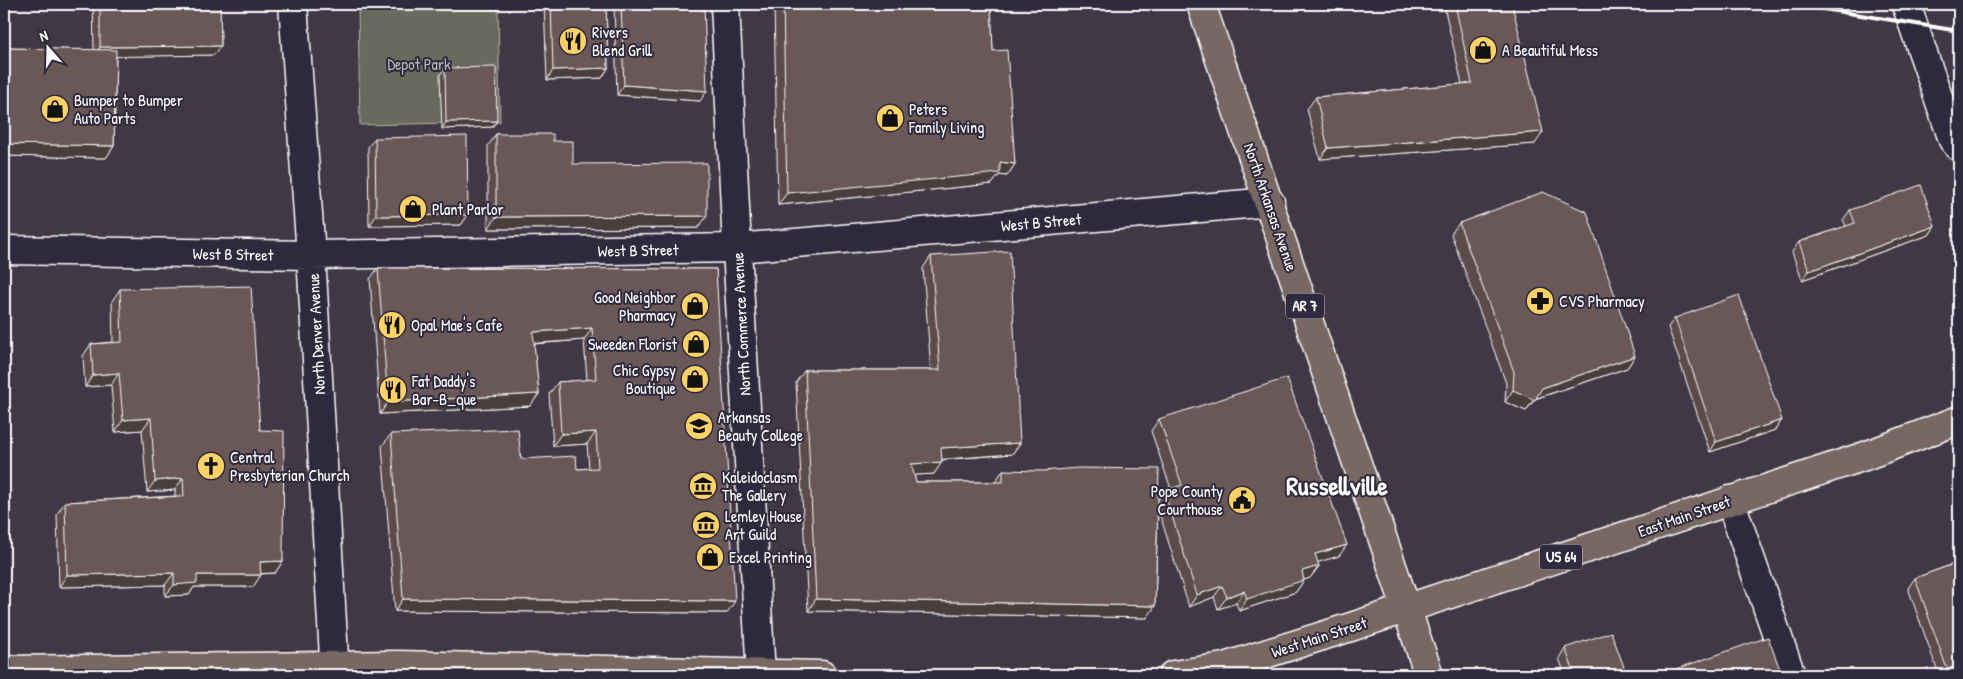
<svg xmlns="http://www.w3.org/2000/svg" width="1963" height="679" font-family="'Patrick Hand',sans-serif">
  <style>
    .green { fill: #686b5d; stroke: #b4b5ae }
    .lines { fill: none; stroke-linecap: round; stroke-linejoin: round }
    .minor-casing { stroke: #fff; stroke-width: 31 }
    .major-casing { stroke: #fff; stroke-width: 31 }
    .highway-casing { stroke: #fff; stroke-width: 31 }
    .minor { stroke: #2f2a3d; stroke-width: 28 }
    .major { stroke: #776864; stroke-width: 28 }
    .highway { stroke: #776864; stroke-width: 28 }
    .rail { stroke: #fff; stroke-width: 4 }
    .wall { fill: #5b4c4c; stroke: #fff }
    .shaded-wall { fill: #4a3e3e; stroke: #fff }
    .building { fill: #6a5858; stroke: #fff }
    .labels { text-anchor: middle; stroke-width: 4; stroke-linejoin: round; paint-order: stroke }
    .shield { fill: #2f2a3d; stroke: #c1bfc5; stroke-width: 1 }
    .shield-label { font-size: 15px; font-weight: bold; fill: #fff }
    .poi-label { font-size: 16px; fill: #fff; stroke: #2f2a3d; text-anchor: start }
    .park-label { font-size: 16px; fill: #b4b5ae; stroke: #2f2a3d }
    .street-label { font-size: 16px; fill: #fff; stroke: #2f2a3d }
    .town-label { font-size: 26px; font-weight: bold; fill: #fff; stroke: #2f2a3d }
  </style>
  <rect width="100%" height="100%" fill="#413845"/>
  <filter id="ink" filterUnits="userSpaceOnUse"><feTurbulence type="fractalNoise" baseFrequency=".02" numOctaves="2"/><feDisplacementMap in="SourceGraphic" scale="10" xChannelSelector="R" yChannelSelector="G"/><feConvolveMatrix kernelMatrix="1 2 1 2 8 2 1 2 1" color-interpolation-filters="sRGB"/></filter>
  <g filter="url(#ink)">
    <path class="green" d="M358,4H498L500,122L360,125Z"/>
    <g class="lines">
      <defs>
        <path id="minor" d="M293,4L311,255L335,675
          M725,4L737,248L761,675
          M1906,4L1953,140L1959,147
          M4,250L311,255L737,248L1270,202
          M1730,500L1791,675"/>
        <path id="major" d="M4,670L397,665L822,675
          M1173,675L1224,667L1354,626L1865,456L1959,420"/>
        <path id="highway" d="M1201,4L1429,675"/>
      </defs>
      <use href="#minor" class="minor-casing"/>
      <use href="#major" class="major-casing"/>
      <use href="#highway" class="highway-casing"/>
      <use href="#minor" class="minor"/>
      <use href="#major" class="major"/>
      <use href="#highway" class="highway"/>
      <path class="rail" d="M1793,4L1959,31"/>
    </g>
    <path class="wall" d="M93,4H220L221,46L214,55L116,56L114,146L106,158L4,156V48L94,50Z
      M544,4H606L608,68L602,78L547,80Z
      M614,4H704L700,101L617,95Z
      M774,4H991L993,51L1015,164L1007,176L999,175L992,184L778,205Z
      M1446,4H1512L1535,144L1320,159L1307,109L1316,97L1462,84L1444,6Z
      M445,68L497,121L492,127L442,129L440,75Z
      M496,134L553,141L573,164L698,228L488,229V146Z
      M375,138L468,215L461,225L369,226L368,147Z
      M1850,210L1935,226L1929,235L1802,280L1792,252L1799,242L1846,226L1843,220Z
      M1459,223L1635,356L1627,368L1535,399L1526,411L1505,402L1506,383L1451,234Z
      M931,256L1020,443L1012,454L942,460L934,474L914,475L916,482H995L1003,470L1158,500L1164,491L1171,489L1151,431L1159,419L1339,556L1317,562L1319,566L1310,578L1304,580L1296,592L1239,611L1236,603L1218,609L1214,597L1189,607L1158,509L1155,606L1147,618L808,611L796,382L805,370H931L923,268Z
      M378,268L716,269L727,613L395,611L382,446L391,434L521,459L577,469L589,468L587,444L553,446L549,394L558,382L587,380L584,340L534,344L539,394L530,406L380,414L370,279Z
      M120,289L260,430L283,561L275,573L261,574L253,587H194L189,595L165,596V585L59,587L57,514L65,502L175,496V490L147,492L142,430L115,432L111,385L85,387L83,356L91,344L113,342L112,301Z
      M1675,318L1782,420L1775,430L1710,452L1668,327Z
      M1959,562V672L1949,675H1939L1908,588L1915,578Z
      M1565,648L1627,675H1565L1559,658Z"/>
    <path class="shaded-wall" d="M221,46L214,55L94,57L100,47Z
      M608,68L602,78L547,80L553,70Z
      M624,85L707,91L700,101L617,95Z
      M497,121L492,127L442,129L446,122Z
      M1543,132L1535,144L1320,159L1328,148Z
      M4,144L114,146L106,158L4,156Z
      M1000,162L1015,164L1007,176L999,175L992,184L778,205L787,193Z
      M468,215L461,225L369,226L376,216Z
      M707,216L698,228L488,229L496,217Z
      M1935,226L1929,235L1802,280L1809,271Z
      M592,328L584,340L525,344L533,332Z
      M1635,356L1627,368L1534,399L1526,411L1505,402L1513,390L1542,388Z
      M119,373L111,385L85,387L93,375Z
      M539,394L530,406L380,414L388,402Z
      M151,418L142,430L115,432L123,420Z
      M1782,420L1775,430L1710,452L1716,442Z
      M596,432L587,444L553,446L561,434Z
      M1020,443L1012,454L933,460L941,448Z
      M942,462L934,474L903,476L911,464Z
      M183,478L175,490L147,492L155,481Z
      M1347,545L1339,556L1306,566L1315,554Z
      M283,561L275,573L252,574L260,562Z
      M1319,566L1310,578L1304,580L1296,592L1239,611L1247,599L1302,571Z
      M174,573L165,585L59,587L67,575Z
      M197,575H261L253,587H194L189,595L165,596L174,585Z
      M1222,586L1214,597L1189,607L1197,595Z
      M1244,591L1236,603L1218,609L1227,597Z
      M403,599L735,601L727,613L395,611Z
      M816,599L1155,606L1147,618L808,611Z
      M1959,665V672L1949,675H1942L1947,669Z"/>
    <path class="building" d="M100,4H220L221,46L100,47Z
      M551,4H606L608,68L553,70Z
      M621,4H704L707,91L624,85Z
      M783,4H991L993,51L1007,50L1015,164L1000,162V173L787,193Z
      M1455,4H1512L1543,132L1328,148L1316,97L1472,83Z
      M4,48L116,50L114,146L4,144Z
      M496,67L497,121L446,122L445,68Z
      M496,134H553V141H573V164L707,163V216L496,217Z
      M467,136L468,215L376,216L375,138Z
      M1921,185L1935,226L1809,271L1799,242L1855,223L1850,210Z
      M1543,192L1587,212L1635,356L1542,388L1535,400L1513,390L1514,372L1459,223Z
      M1010,251L1020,443L941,448L942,462L911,464L916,482H1003V470L1043,471L1078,468L1159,469L1155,606L816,599L805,370H940L931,256Z
      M378,268L716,269L735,601L403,599L391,434L518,429L521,459L576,456L577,469L598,468L596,432L561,434L558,382L596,379L592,328L533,332L539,394L388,402Z
      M251,286L260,430L284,431L283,561L260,562L261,575H197V583L174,585V573L67,575L65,502L184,496L183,478L155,481L151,418L123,420L119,373L93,375L91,344L122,342L120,289Z
      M1739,295L1782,420L1716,442L1675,318Z
      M1287,378L1347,545L1315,554L1319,566L1302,571L1304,580L1247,599L1244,591L1227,597L1222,586L1197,595L1164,491L1182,485L1159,419Z
      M1959,562V665L1947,669L1915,578Z
      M1611,632L1627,675H1575L1565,648Z
      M1768,637L1782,675H1662V674Z"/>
  </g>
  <defs>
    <symbol id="restaurant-disc" viewBox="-11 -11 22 22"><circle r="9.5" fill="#ffd166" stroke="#2f2a3d"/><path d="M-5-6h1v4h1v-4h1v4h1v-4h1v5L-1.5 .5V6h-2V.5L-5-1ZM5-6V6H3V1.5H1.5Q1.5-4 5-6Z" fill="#111"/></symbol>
    <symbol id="shop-disc" viewBox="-11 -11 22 22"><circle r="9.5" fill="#ffd166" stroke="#2f2a3d"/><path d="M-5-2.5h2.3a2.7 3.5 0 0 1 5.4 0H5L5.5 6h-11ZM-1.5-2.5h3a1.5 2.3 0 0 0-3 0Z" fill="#111"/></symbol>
    <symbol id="pharmacy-disc" viewBox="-11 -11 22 22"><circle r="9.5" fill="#ffd166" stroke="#2f2a3d"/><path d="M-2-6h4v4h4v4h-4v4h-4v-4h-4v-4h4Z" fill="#111"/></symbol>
    <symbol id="university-disc" viewBox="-11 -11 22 22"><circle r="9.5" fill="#ffd166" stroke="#2f2a3d"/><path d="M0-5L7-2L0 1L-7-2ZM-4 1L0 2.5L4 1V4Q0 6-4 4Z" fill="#111"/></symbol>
    <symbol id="church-disc" viewBox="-11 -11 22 22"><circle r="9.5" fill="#ffd166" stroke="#2f2a3d"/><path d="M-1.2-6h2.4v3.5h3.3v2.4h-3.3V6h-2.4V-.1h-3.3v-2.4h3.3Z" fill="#111"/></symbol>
    <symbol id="museum-disc" viewBox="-11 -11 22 22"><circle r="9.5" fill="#ffd166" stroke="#2f2a3d"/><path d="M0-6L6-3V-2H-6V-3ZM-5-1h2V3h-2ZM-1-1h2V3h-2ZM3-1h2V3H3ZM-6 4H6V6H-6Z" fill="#111"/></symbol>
    <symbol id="civic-disc" viewBox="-11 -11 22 22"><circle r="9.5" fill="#ffd166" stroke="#2f2a3d"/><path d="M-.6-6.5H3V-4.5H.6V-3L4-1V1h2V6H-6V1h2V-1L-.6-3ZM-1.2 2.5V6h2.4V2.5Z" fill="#111"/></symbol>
  </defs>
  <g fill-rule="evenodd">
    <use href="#restaurant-disc" x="557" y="25" width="32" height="32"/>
    <use href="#shop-disc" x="1467" y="34" width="32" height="32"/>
    <use href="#shop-disc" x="39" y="93" width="32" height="32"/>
    <use href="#shop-disc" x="874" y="102" width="32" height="32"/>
    <use href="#shop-disc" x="397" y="193" width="32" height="32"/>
    <use href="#pharmacy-disc" x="1524" y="285" width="32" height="32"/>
    <use href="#shop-disc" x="679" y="290" width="32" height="32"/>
    <use href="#restaurant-disc" x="376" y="309" width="32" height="32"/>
    <use href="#shop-disc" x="680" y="328" width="32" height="32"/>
    <use href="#shop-disc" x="679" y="363" width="32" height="32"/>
    <use href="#restaurant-disc" x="377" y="374" width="32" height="32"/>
    <use href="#university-disc" x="683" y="410" width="32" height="32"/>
    <use href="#church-disc" x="195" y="450" width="32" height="32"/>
    <use href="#museum-disc" x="687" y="470" width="32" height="32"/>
    <use href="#civic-disc" x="1226" y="484" width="32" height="32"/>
    <use href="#museum-disc" x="690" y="509" width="32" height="32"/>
    <use href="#shop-disc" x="694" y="541" width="32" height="32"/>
  </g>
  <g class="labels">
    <g class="shield">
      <rect x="1286" y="293.5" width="38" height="25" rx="4"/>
      <rect x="1540" y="544.5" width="42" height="25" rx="4"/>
    </g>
    <g class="shield-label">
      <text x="1305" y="311">AR 7</text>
      <text x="1561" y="562">US 64</text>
    </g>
    <g class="poi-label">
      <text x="592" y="38">Rivers<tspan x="592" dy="18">Blend Grill</tspan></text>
      <text x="1502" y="56">A Beautiful Mess</text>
      <text x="74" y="106">Bumper to Bumper<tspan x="74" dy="18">Auto Parts</tspan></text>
      <text x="909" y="115">Peters<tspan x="909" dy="18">Family Living</tspan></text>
      <text x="432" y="215">Plant Parlor</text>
      <text x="676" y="303" text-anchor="end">Good Neighbor<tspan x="676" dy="18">Pharmacy</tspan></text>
      <text x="1559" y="307">CVS Pharmacy</text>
      <text x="411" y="331">Opal Mae's Cafe</text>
      <text x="677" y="350" text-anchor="end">Sweeden Florist</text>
      <text x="676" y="376" text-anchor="end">Chic Gypsy<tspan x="676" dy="18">Boutique</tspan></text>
      <text x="412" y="387">Fat Daddy's<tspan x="412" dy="18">Bar-B_que</tspan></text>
      <text x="718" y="423">Arkansas<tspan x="718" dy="18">Beauty College</tspan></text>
      <text x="230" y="463">Central<tspan x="230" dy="18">Presbyterian Church</tspan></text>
      <text x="722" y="483">Kaleidoclasm<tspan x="722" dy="18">The Gallery</tspan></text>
      <text x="1223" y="497" text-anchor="end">Pope County<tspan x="1223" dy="18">Courthouse</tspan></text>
      <text x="725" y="522">Lemley House<tspan x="725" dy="18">Art Guild</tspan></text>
      <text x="729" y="563">Excel Printing</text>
    </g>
    <g class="park-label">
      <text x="419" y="70">Depot Park</text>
    </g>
    <g class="street-label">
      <text transform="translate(1271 207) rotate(71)" y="6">North Arkansas Avenue</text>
      <text transform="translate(1041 222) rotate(-5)" y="6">West B Street</text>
      <text transform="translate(638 250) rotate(-1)" y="6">West B Street</text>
      <text transform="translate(233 254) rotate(1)" y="6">West B Street</text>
      <text transform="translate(741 324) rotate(-93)" y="6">North Commerce Avenue</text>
      <text transform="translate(316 334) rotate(-93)" y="6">North Denver Avenue</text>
      <text transform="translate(1684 516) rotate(-19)" y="6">East Main Street</text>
      <text transform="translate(1319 637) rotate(-18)" y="6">West Main Street</text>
    </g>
    <g class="town-label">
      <text x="1337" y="495">Russellville</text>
    </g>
  </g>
  <rect width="1963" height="679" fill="none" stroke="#2f2a3d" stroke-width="20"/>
  <rect x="10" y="10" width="1943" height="659" fill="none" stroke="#fff" stroke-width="2" filter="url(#ink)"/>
  <g transform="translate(48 48) rotate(340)" stroke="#2f2a3d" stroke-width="4" paint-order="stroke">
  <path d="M0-4L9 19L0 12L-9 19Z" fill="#ffffff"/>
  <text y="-8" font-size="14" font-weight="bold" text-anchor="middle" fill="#ffffff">N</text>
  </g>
</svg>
